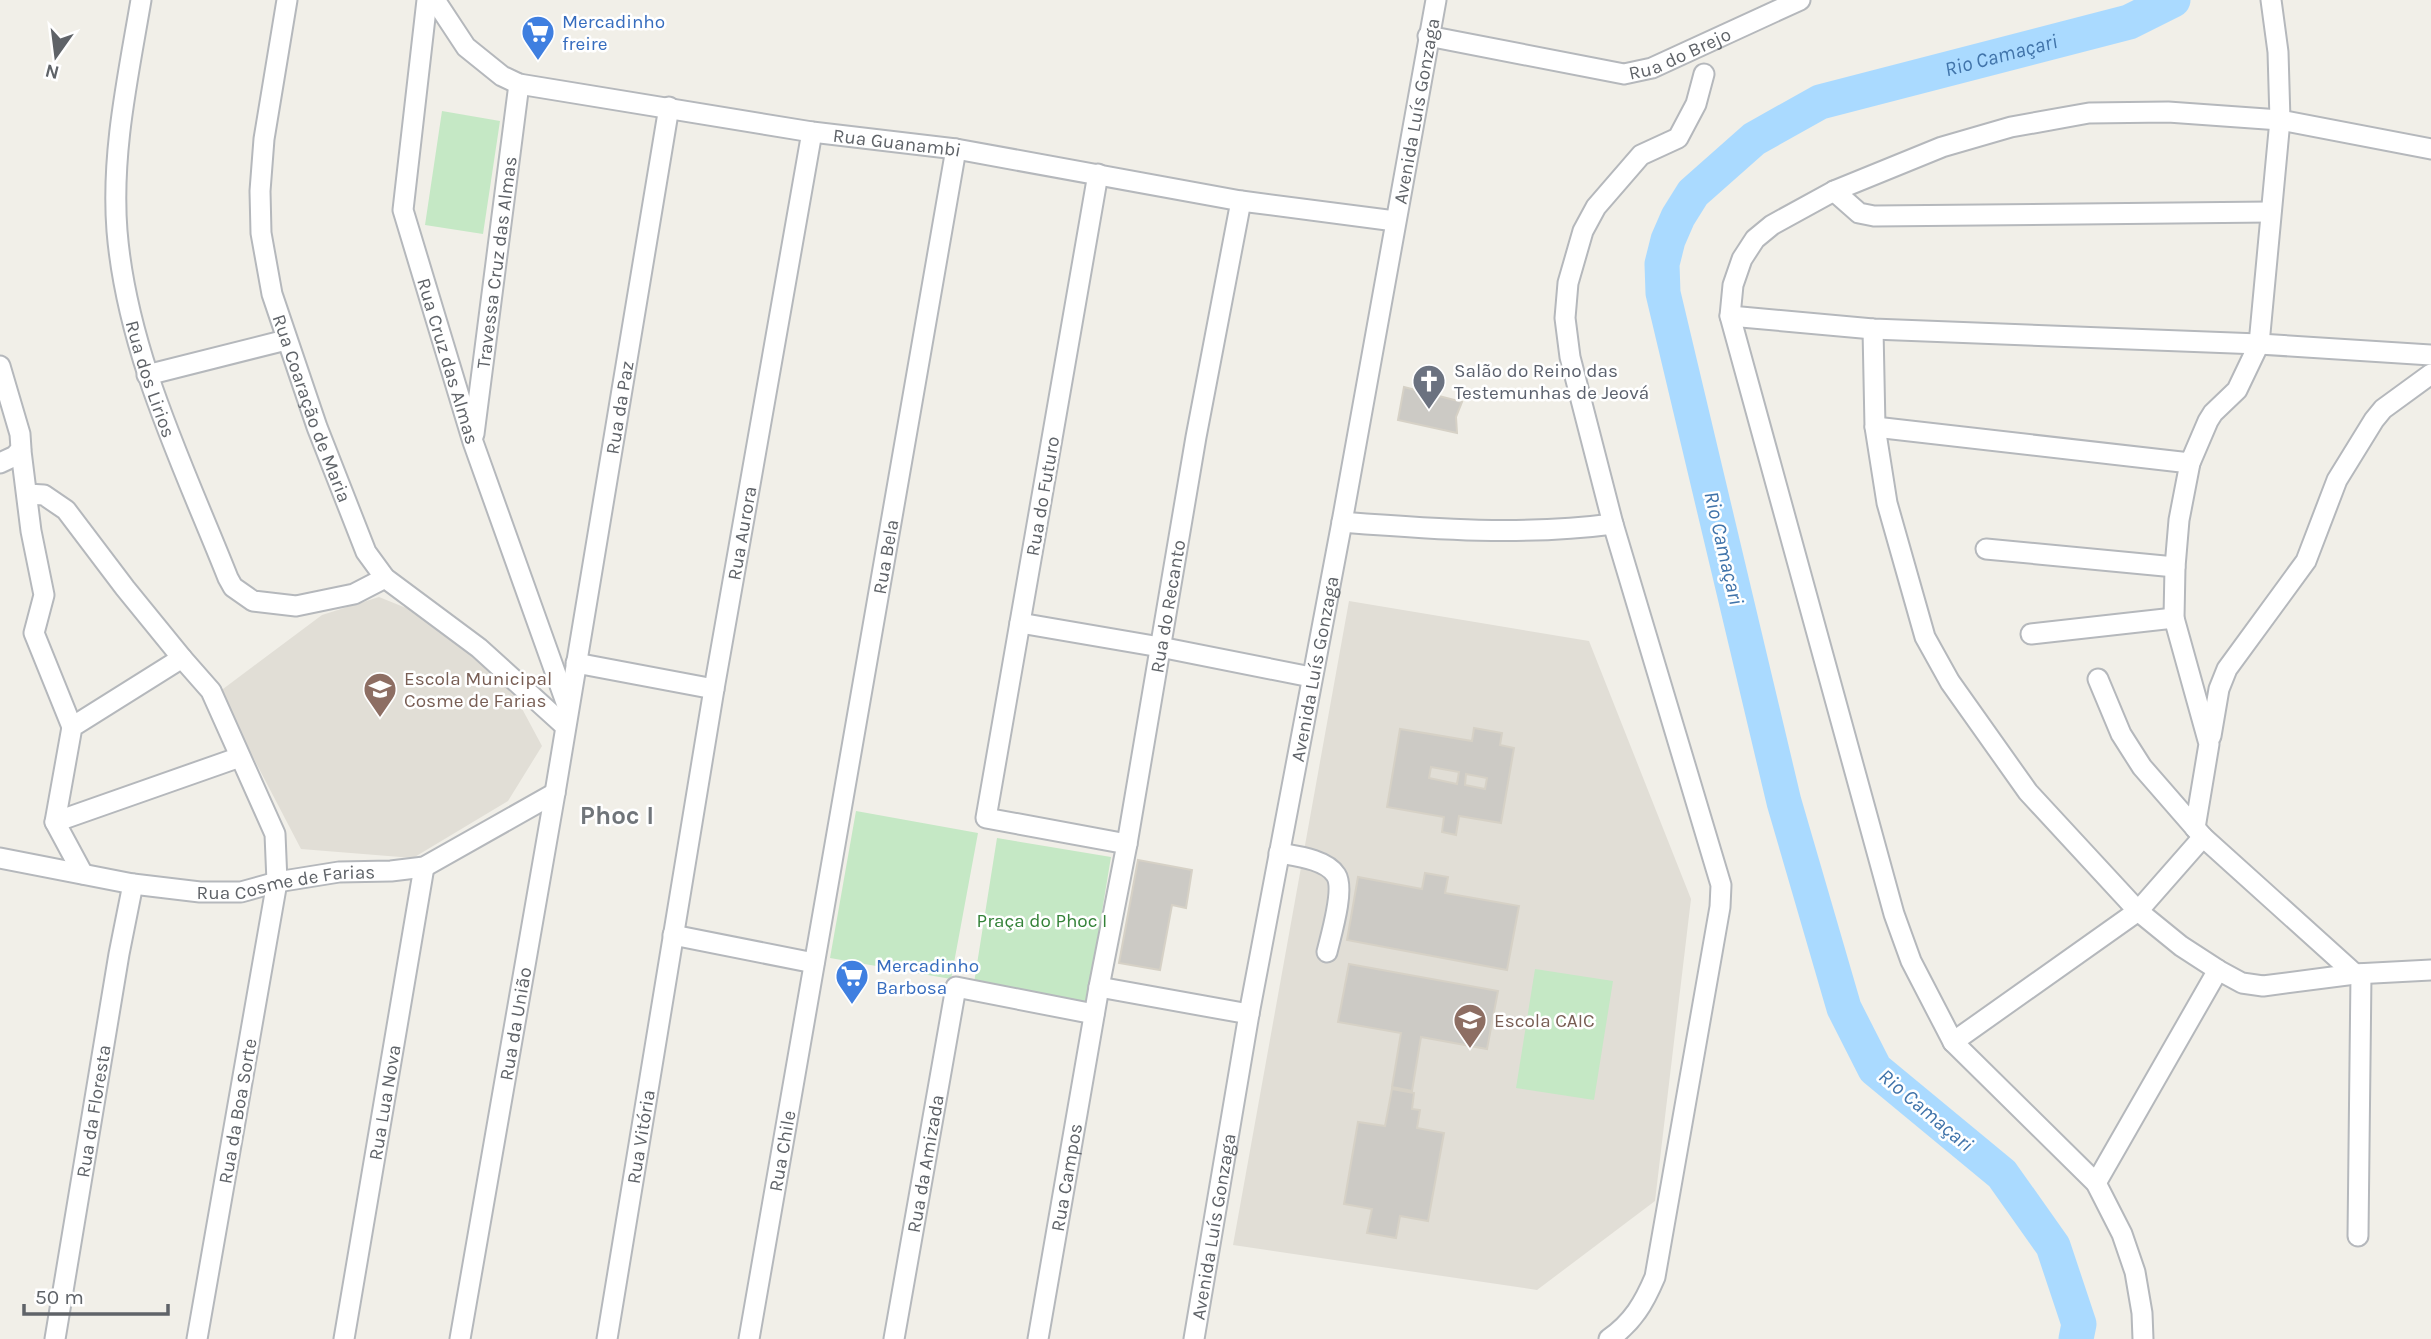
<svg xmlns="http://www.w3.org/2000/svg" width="2431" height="1339" font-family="Karla,sans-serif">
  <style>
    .education { fill: #e1ded6 }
    .green { fill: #c5e8c5 }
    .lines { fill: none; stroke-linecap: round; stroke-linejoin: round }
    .river { stroke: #aadaff; stroke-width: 35 }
    .building { fill: #cccac5; stroke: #d6d1c6; stroke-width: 2; fill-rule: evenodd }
    .minor-casing { stroke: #b5b8bc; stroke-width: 23 }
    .minor { stroke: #fff; stroke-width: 19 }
    .labels { text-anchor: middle; stroke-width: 5; stroke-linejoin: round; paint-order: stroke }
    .shop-label { font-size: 19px; fill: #366cbe; stroke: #fff; text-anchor: start }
    .street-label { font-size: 19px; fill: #5f6368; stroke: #fff }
    .worship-label { font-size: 19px; fill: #5b616d; stroke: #fff; text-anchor: start }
    .education-label { font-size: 19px; fill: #785e54; stroke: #fff; text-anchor: start }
    .park-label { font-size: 19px; fill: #348238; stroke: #fff }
    .water-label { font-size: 21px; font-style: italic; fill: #4174aa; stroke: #fff }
    .district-label { font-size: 26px; font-weight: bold; fill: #70757a; stroke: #fff }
  </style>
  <rect width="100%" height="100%" fill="#f1efe8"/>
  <path class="education" d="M379,597L421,614L505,677L542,746L508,801L413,858L301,849L219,692L322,615Z
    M1349,601L1589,641L1691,899L1655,1201L1537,1290L1233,1245Z"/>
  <path class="green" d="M442,111L500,121L483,234L425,225Z
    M856,811L978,833L951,979L830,958Z
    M997,838L1111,857L1087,1002L974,983Z
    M1535,969L1613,981L1594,1100L1516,1088Z"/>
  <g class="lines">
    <path class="river" id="s1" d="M2076,1339L2079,1324L2053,1246L2002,1174L1875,1069L1844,1008L1784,802L1663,293L1662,264L1668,240L1678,217L1693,193L1754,139L1820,102L2129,22L2173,0"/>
  </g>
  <path class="building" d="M1404,387L1462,402L1456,417L1457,433L1398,420Z
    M1474,728L1502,733L1500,745L1514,748L1501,823L1459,816L1456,835L1442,832L1444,817L1387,807L1400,729L1472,741ZM1431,767L1459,772L1457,784L1429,778ZM1466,774L1487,778L1485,789L1465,785Z
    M1138,860L1192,870L1186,908L1172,905L1160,970L1119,963Z
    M1425,873L1448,877L1445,893L1519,906L1507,970L1347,940L1358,877L1422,889Z
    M1349,964L1498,991L1487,1049L1421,1037L1412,1091L1392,1087L1401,1033L1338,1022Z
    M1392,1089L1414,1093L1412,1109L1420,1110L1417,1128L1444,1133L1428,1221L1400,1216L1396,1238L1367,1233L1372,1209L1344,1204L1358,1122L1385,1126Z"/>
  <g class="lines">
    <defs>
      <g id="minor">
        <path id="s2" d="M141,0C128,77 111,153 117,231C127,353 184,467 228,578L233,587L253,601L296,606L354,594L385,578"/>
        <path id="s3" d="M287,0L264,139L260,191L261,233L272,294L317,427L366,552L385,578L479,648L565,726"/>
        <path id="s4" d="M427,0L403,210L473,442L568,708"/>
        <path id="s5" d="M435,0L466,47L502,76L519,84L812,132L956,149L1241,201L1395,221"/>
        <path id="s6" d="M1428,36L1624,74L1652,68L1800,0"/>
        <path d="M1098,174L986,818L1127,844"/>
        <path d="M1834,191L1859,213L1874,216L2270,212"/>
        <path d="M1730,316L1873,329L2259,344L2431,355"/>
        <path d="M1873,329L1875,427L1887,503L1925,637L1950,682L2028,792L2138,911L2181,946L2218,970L2242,983L2263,986L2355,974L2431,970"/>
        <path d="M0,366L20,434L21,449L15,456L0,463"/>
        <path d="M147,375L286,340"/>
        <path d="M1875,427L2190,463"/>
        <path id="s7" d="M474,434L519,84"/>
        <path d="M21,451L31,531L44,595L34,633L72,727"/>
        <path d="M27,494L44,495L66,510L125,588L182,658L72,727L55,822L83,874"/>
        <path d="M1342,522C1433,529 1522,536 1613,524"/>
        <path d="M1986,549L2175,567"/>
        <path d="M1020,623L1160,647L1311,677"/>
        <path d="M2031,634L2174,618"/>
        <path d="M182,658L211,691L275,834L277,882L197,1339"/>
        <path d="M576,663L714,689"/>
        <path d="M2098,679L2121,734L2142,767L2203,837L2355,974"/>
        <path d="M2211,736L2219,689L2227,669L2306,561L2337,480L2374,420L2383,409L2431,374"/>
        <path d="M55,822L240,757"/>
        <path d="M2195,828L2209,744L2174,618L2175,567L2179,520L2190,463L2208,421L2213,413L2237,390L2259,344L2280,120L2278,52L2271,0"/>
        <path d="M1279,853C1295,856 1326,859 1336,875C1345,889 1331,935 1327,952"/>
        <path id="s8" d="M0,858L133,884L200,892H241L277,882L339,872L391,871L424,867L555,793"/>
        <path d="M673,935L814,963"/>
        <path d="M1099,987L1249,1014"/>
        <path d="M1953,1042L2138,911L2203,837"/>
        <path d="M2096,1183L2218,970"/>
        <path d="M2358,1236L2361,974"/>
        <path id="s9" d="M55,1339L119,954L133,884"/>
        <path id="s10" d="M344,1339L424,867"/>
        <path id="s11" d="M460,1339L555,793L669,107"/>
        <path id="s12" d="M607,1339L714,689L812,132"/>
        <path id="s13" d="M749,1339L956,149"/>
        <path id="s14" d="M894,1339L956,987L1094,1014"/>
        <path id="s15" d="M1038,1339L1099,987L1127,844L1196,437L1241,201"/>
        <path id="s16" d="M1194,1339L1249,1014L1342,522L1436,0"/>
        <path d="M1609,1339C1633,1322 1644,1303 1655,1277L1720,907L1721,885L1613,524L1570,357L1565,318L1568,283L1583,231L1596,207L1641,155L1678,138L1696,104L1704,74"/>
        <path d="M2143,1339L2142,1313L2135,1272L2122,1234L2096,1183L1953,1042L1911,961L1894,914L1730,316L1733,285L1742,259L1755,239L1772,225L1834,191L1942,147L2011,127L2089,113L2168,112L2280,120L2431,149"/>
      </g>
    </defs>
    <use href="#minor" class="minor-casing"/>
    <use href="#minor" class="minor"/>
  </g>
  <defs>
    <symbol id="supermarket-pin" viewBox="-11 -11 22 30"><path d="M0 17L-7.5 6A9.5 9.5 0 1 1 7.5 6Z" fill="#3f7fe0" stroke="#fff"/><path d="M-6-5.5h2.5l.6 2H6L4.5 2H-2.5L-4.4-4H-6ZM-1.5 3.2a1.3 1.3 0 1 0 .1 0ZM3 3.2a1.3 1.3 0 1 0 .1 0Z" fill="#fff"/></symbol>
    <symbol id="church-pin" viewBox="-11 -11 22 30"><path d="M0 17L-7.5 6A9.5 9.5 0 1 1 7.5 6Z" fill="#6b7280" stroke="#fff"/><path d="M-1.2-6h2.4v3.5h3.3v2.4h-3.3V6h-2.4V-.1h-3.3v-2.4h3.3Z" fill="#fff"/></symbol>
    <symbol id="school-pin" viewBox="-11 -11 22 30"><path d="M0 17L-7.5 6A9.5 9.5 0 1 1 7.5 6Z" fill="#8d6e63" stroke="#fff"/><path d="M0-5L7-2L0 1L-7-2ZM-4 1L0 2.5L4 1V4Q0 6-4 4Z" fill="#fff"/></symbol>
  </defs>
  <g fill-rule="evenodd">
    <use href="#supermarket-pin" x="519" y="13" width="38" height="52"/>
    <use href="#church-pin" x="1410" y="362" width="38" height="52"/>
    <use href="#school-pin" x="361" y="670" width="38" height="52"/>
    <use href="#supermarket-pin" x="833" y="957" width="38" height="52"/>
    <use href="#school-pin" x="1451" y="1001" width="38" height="52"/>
  </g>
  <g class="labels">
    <g class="shop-label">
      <text x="562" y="28">Mercadinho<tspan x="562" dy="22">freire</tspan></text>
      <text x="876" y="972">Mercadinho<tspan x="876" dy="22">Barbosa</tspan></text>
    </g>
    <g class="street-label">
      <text dy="7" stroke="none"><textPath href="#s6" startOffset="259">Rua do Brejo</textPath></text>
      <text dy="7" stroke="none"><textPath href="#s16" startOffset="1248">Avenida Luís Gonzaga</textPath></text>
      <text dy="7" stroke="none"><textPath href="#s5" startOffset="504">Rua Guanambi</textPath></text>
      <text dy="7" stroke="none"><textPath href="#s7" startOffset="173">Travessa Cruz das Almas</textPath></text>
      <text dy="7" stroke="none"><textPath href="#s4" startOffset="369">Rua Cruz das Almas</textPath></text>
      <text dy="7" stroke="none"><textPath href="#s2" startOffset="385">Rua dos Lirios</textPath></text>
      <text dy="7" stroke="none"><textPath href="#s11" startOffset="945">Rua da Paz</textPath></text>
      <text dy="7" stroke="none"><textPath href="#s3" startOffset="418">Rua Coaração de Maria</textPath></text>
      <text transform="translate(1042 496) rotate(-80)" y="7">Rua do Futuro</text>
      <text dy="7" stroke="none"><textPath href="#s12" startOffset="817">Rua Aurora</textPath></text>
      <text dy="7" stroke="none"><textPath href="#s13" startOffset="794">Rua Bela</textPath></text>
      <text dy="7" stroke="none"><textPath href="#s15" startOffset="744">Rua do Recanto</textPath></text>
      <text dy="7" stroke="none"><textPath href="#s16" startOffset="681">Avenida Luís Gonzaga</textPath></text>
      <text dy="7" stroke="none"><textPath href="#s8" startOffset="290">Rua Cosme de Farias</textPath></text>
      <text dy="7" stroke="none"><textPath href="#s11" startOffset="320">Rua da União</textPath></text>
      <text dy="7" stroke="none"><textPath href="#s10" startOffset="240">Rua Lua Nova</textPath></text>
      <text dy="7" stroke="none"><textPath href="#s9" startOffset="231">Rua da Floresta</textPath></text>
      <text transform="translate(237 1111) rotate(-80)" y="7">Rua da Boa Sorte</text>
      <text dy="7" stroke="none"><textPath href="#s12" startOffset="205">Rua Vitória</textPath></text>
      <text dy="7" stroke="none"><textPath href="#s13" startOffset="191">Rua Chile</textPath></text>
      <text dy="7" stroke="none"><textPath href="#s14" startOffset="178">Rua da Amizada</textPath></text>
      <text dy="7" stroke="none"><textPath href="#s15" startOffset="164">Rua Campos</textPath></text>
      <text dy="7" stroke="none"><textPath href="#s16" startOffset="114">Avenida Luís Gonzaga</textPath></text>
    </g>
    <g class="worship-label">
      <text x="1454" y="377">Salão do Reino das<tspan x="1454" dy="22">Testemunhas de Jeová</tspan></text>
    </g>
    <g class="education-label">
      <text x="404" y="685">Escola Municipal<tspan x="404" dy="22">Cosme de Farias</tspan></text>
      <text x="1494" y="1027">Escola CAIC</text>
    </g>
    <g class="park-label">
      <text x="1042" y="927">Praça do Phoc I</text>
    </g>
    <g class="water-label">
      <text dy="7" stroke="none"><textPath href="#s1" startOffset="1608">Rio Camaçari</textPath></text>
      <text transform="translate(1724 548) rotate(77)" y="7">Rio Camaçari</text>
      <text transform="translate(1926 1110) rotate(40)" y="7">Rio Camaçari</text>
    </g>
    <g class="district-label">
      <text x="617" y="824">Phoc I</text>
    </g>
  </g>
  <g transform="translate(56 56) rotate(194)" stroke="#ffffff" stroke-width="5" paint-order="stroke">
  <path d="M0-5L12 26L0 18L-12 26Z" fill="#5f6368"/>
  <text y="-10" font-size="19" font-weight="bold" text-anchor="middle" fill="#5f6368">N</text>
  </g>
  <path d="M24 1304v10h144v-10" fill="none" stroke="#5f6368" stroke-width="3.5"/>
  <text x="35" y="1304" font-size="21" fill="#5f6368" stroke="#ffffff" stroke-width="5" paint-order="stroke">50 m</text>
</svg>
